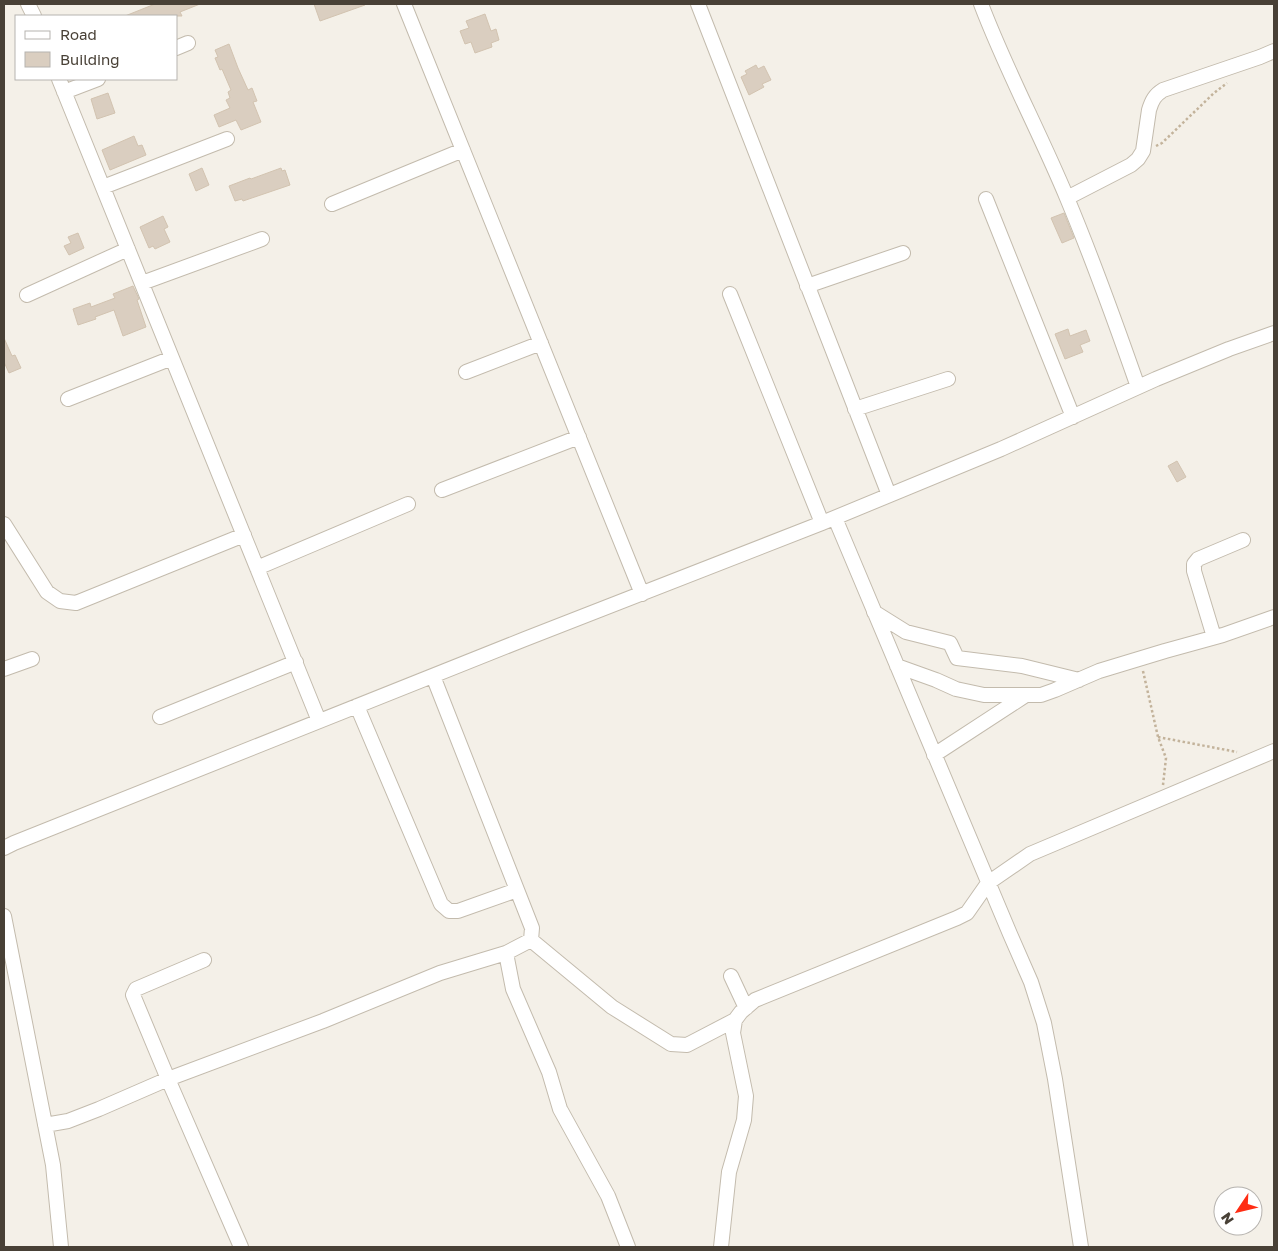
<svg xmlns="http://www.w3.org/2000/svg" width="1278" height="1251" font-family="'Golos Text',sans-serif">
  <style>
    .building { fill: #dacec0; stroke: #d2c3b0 }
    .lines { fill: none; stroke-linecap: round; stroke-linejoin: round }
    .minor-casing { stroke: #c3bbad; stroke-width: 16 }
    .path { stroke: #c3b39b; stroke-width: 2.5; stroke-dasharray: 2.5 2.5; stroke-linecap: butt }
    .minor { stroke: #fff; stroke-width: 14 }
  </style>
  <rect width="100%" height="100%" fill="#f4f0e8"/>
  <path class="building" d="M155,4H200L180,12L182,16H125Z
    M314,4H364L365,5L320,21Z
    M485,14L491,31L496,29L499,40L491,43L492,47L475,53L471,42L465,44L460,31L469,28L466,21Z
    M229,44L238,68L248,90L252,88L257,101L253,102L261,122L241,130L236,120L219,127L214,115L230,108L226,100L230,98L228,92L231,90L222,69L220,70L215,58L218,57L215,50Z
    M756,65L758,69L764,66L771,80L762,84L764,87L749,95L741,77L747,74L745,71Z
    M108,93L115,113L97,119L91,99Z
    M134,136L138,146L142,145L146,155L110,170L102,150Z
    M202,168L209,185L196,191L189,174Z
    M281,168L282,171L285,170L290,185L243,201L242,199L235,201L229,186L250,178L251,179Z
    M1064,213L1074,238L1062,243L1051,218Z
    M163,216L168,227L164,229L170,242L155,249L153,246L149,248L140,227Z
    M78,233L84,248L69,255L64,246L71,243L68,237Z
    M133,286L139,299L137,300L146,327L123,336L114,310L95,317L96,319L78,325L73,309L90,303L91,307L115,298L113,294Z
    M1068,329L1070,336L1086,330L1090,341L1080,345L1083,352L1065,359L1055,334Z
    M4,338L12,356L15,355L21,368L9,373L4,362Z
    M1177,461L1186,477L1177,482L1168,466Z"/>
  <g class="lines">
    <defs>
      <path id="minor" d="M28,4L34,16
        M404,4L642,594
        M698,4L889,495
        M981,4C1006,70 1040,133 1067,198C1093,260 1116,324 1138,387
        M176,48L188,43
        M59,79L319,721
        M64,92L98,79
        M103,187L227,139
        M1067,198L1131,165L1138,159L1143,151L1149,110C1152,100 1155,95 1163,90L1260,57L1274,51
        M986,199L1073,417
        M332,204L463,150
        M142,283L262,239
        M807,286L903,253
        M730,294L822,523
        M27,295L128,249
        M466,372L541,343
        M68,399L172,358
        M855,409L948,379
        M442,490L579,437
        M835,518L1010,934L1031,982L1044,1023L1055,1079L1081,1247
        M4,524L47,592L60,601L76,603L244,535
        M257,568L408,504
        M874,612L906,632L950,643L957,658L1022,666L1079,680
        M1214,637L1194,571V564L1198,559L1243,540
        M897,666L936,680L956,689L984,695H1041L1055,690L1099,671L1165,651L1223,635L1274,617
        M4,669L32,659
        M357,706L441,904L449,911H458L517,890
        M160,717L296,662
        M934,755L1026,695
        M4,848L14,843L525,639L822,523L1001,449L1156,379L1229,349L1274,333
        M4,916L53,1165L61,1247
        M531,940L612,1007L671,1044L687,1045L735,1020
        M506,953L513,989L549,1072L560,1109L608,1196L628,1247
        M204,960L136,989L133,995L168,1079L241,1247
        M731,976L746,1008
        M45,1125L68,1121L99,1109L168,1079L323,1021L440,973L506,953L531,940L532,928L433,676
        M721,1247L729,1172L744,1120L746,1096L733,1033L735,1020L741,1012L755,1000L957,918L967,913L988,883L1030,854L1274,751"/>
    </defs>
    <use href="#minor" class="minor-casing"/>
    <path class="path" d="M1156,146L1162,143L1214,93L1227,83
      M1143,671L1158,737L1166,758L1163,785
      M1158,737L1237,752"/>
    <use href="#minor" class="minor"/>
  </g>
  <rect width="1278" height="1251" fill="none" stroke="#484036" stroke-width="10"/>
  <rect x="15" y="15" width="162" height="65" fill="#ffffff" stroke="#b6b3af"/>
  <rect x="25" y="31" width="25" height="8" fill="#ffffff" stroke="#b6b3af"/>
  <text x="60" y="40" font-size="15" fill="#484036">Road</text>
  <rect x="25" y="52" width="25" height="15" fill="#dacec0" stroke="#b6b3af"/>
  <text x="60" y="65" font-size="15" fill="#484036">Building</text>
  <g transform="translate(1238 1211) rotate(235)"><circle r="24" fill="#ffffff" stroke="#b6b3af"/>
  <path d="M0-4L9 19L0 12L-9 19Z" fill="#ff2d14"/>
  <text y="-8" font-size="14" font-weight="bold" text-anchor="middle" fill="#484036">N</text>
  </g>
</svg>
